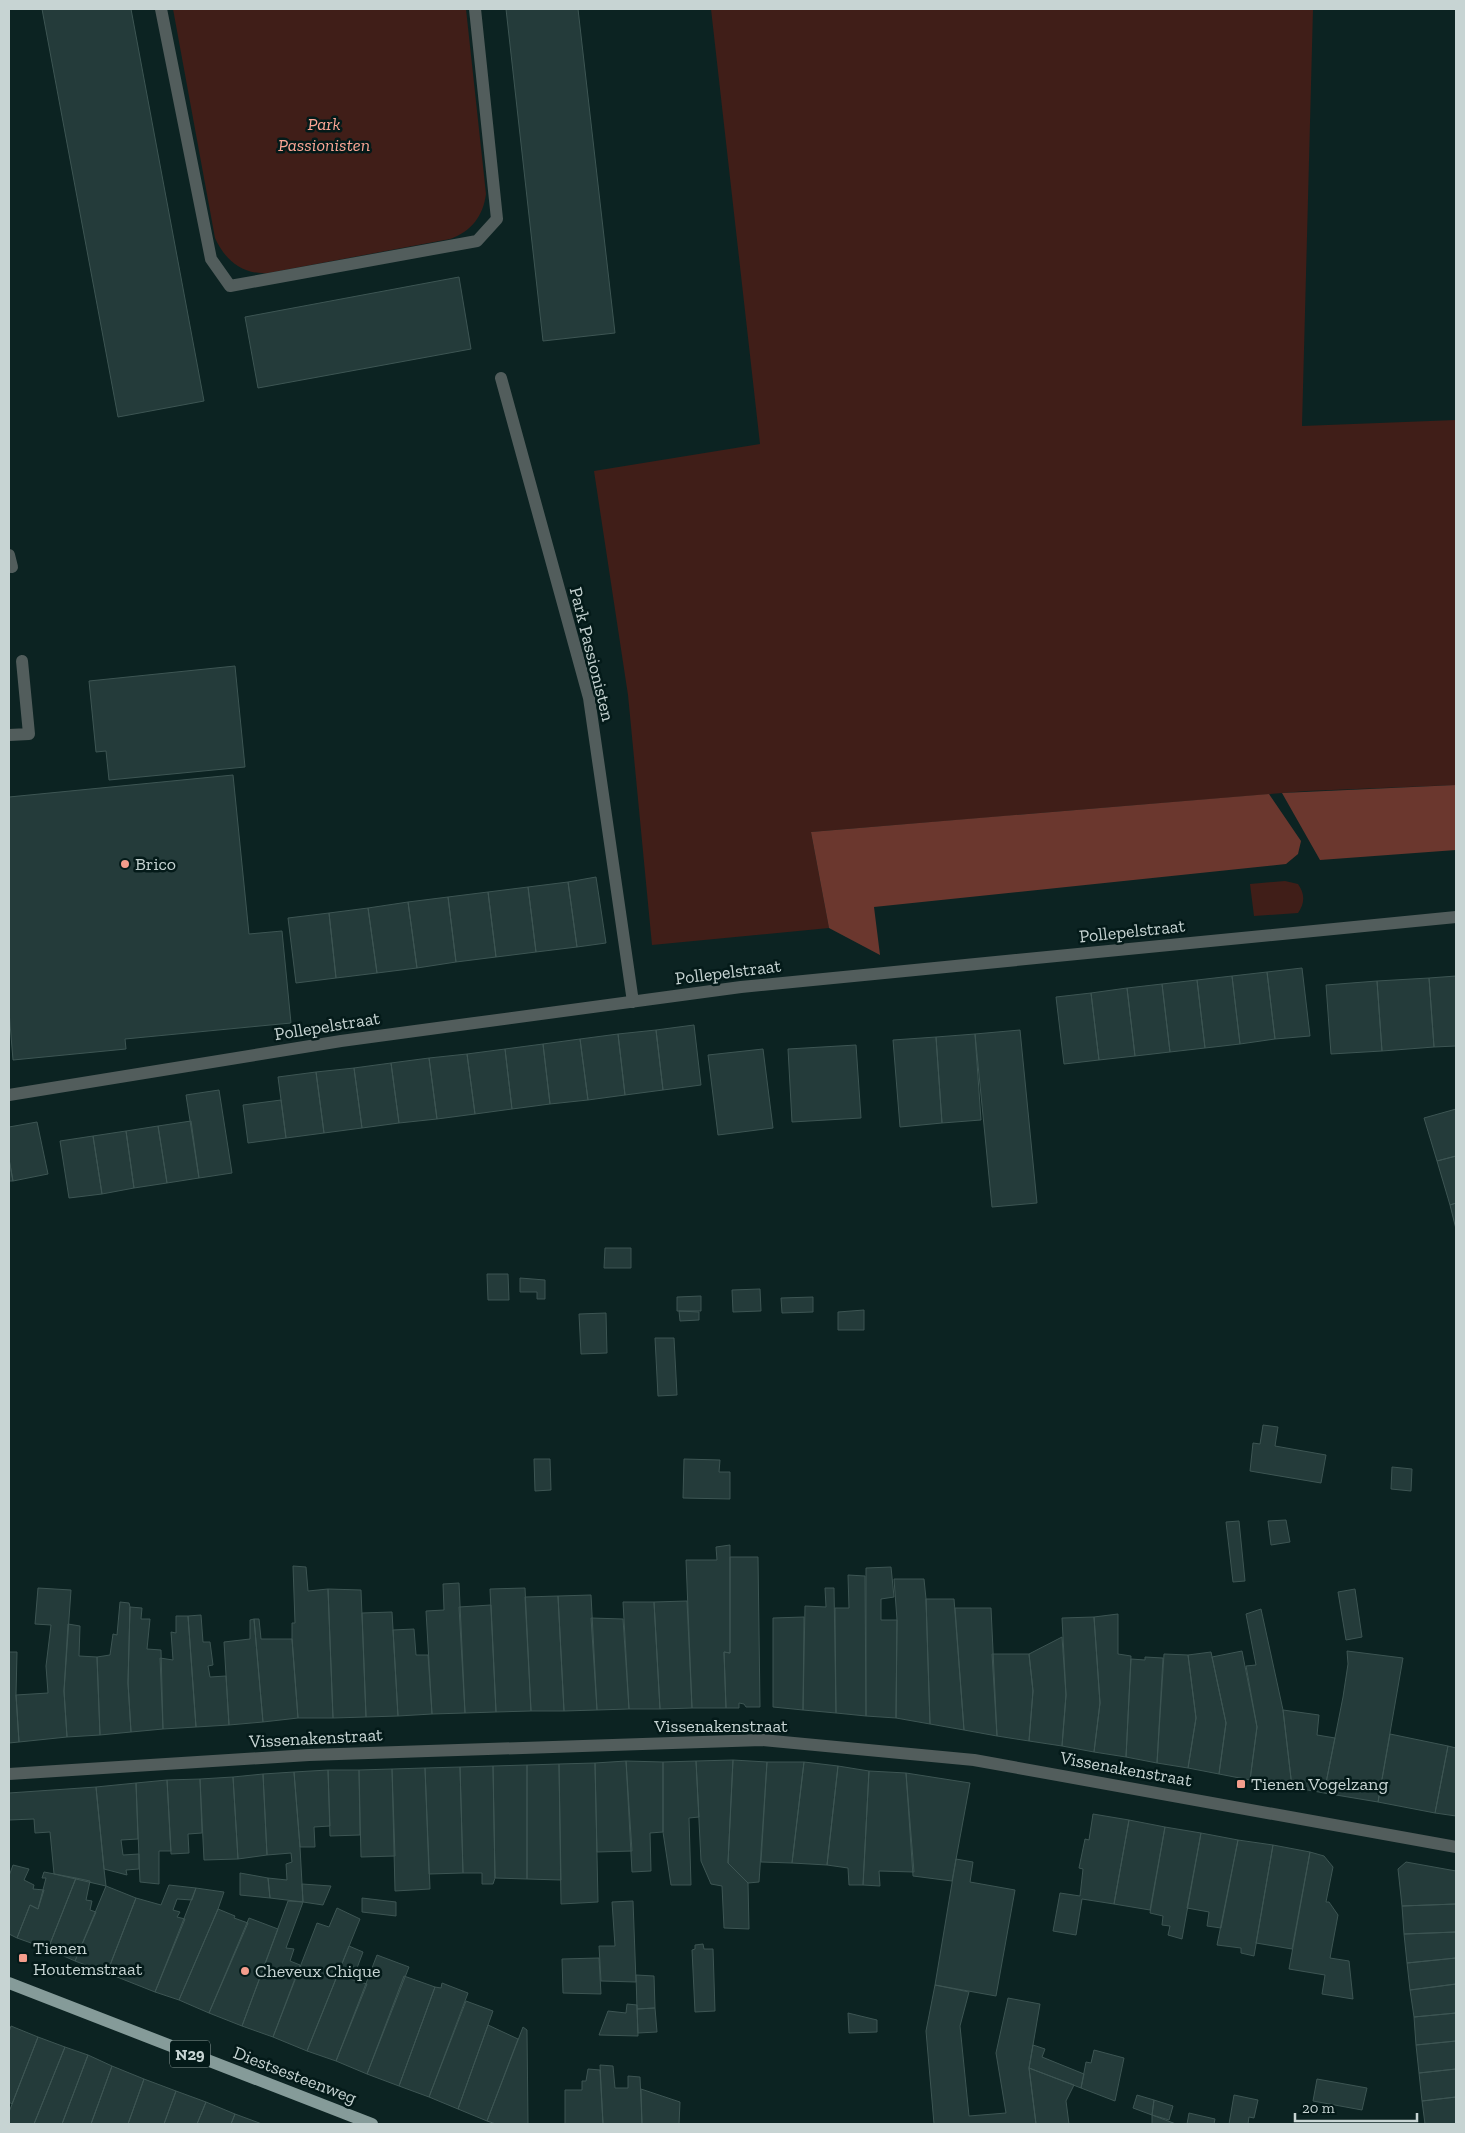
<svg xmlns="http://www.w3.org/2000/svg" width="1465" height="2133" font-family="'Zilla Slab',serif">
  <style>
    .green { fill: #401e18 }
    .forest { fill: #6b372e }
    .building { fill: #243b3a; stroke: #3d5553 }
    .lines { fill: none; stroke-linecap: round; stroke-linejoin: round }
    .service { stroke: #525d5c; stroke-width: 12 }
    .minor { stroke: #525d5c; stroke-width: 12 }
    .primary { stroke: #859b99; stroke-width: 12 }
    .poi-dot { fill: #f49d8c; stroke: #041a19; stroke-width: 2 }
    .labels { text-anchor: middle; stroke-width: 5; stroke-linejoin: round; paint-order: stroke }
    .shield { fill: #041a19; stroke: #8c9c9b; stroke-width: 1 }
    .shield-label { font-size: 16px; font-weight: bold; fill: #c7d4d3 }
    .park-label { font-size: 18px; font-style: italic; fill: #fca695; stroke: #041a19 }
    .street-label { font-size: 18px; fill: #c7d4d3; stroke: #041a19 }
    .poi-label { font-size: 18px; fill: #c7d4d3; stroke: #041a19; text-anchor: start }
  </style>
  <rect width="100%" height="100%" fill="#0c2322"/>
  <path class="green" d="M173,9H466L486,194C483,216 472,231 450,239L268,273C242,275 225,260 215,238Z
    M711,9H1313L1302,426L1456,420V785L1307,791L811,832L829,928L652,945L628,695L594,471L760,444Z
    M1285,881L1298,884C1305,894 1305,903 1298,913L1254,916L1250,884Z"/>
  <path class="forest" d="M1456,785V850L1320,860L1282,793Z
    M1269,794L1301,841L1298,854L1286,864L874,907L880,955L829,928L811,832Z"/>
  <path class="building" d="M42,9H131L204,401L118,417Z
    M506,9H578L615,333L543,341Z
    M459,277L471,349L258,388L245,317Z
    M235,666L245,767L109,780L106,751L96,752L89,681Z
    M233,775L249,934L282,931L291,1023L125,1039L126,1049L13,1060L9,1011V797Z
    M596,877L606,943L577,947L568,882Z
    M568,882L577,947L536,952L528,887Z
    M528,887L536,952L496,957L488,892Z
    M488,892L496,957L456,962L448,897Z
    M448,897L456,962L417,968L408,902Z
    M408,902L417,968L377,973L368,908Z
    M368,908L377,973L336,978L329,913Z
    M329,913L336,978L296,983L288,918Z
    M1302,968L1310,1036L1275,1039L1267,972Z
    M1267,972L1275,1039L1240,1044L1232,976Z
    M1232,976L1240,1044L1205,1048L1197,980Z
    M1456,976V1046L1434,1047L1429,978Z
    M1429,978L1434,1047L1382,1051L1377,981Z
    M1197,980L1205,1048L1170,1052L1162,984Z
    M1377,981L1382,1051L1331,1054L1326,985Z
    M1162,984L1170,1052L1135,1056L1127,988Z
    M1127,988L1135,1056L1099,1060L1091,993Z
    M1091,993L1099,1060L1064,1064L1056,997Z
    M694,1025L701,1085L663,1090L656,1030Z
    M656,1030L663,1090L625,1095L618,1034Z
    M1020,1030L1037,1203L992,1207L975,1034Z
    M618,1034L625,1095L588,1100L580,1039Z
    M975,1034L981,1120L942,1123L936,1037Z
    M936,1037L942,1123L900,1127L893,1040Z
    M580,1039L588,1100L550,1104L543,1044Z
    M543,1044L550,1104L512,1109L505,1049Z
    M856,1045L861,1118L792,1122L788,1049Z
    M505,1049L512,1109L475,1114L467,1054Z
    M763,1049L773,1128L718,1135L708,1055Z
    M467,1054L475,1114L437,1119L429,1058Z
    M429,1058L437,1119L399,1123L391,1063Z
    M391,1063L399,1123L362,1128L354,1068Z
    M354,1068L362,1128L324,1133L316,1072Z
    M316,1072L324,1133L286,1138L278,1077Z
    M219,1090L232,1173L199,1178L186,1095Z
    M281,1100L286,1138L248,1143L243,1105Z
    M1456,1109V1156L1437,1161L1424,1118Z
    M191,1121L199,1178L167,1183L158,1126Z
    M37,1122L48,1174L13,1181L9,1159V1127Z
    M158,1126L167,1183L134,1188L126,1131Z
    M126,1131L134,1188L102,1194L93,1136Z
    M93,1136L102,1194L69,1198L60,1141Z
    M1456,1156V1203L1450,1205L1437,1161Z
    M9,1159L13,1181H9Z
    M1456,1203V1229L1450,1205Z
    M605,1248H631V1268H604Z
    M487,1274H508L509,1300H488Z
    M520,1278L545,1280V1299H537V1292H520Z
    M760,1289L761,1311L733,1312L732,1290Z
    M701,1296V1311H677V1297Z
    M813,1297V1312L782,1313L781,1298Z
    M864,1310V1330H838V1312Z
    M679,1311L699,1312V1320L680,1321Z
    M606,1313L607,1353L581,1354L579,1314Z
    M655,1338H674L677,1395L658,1396Z
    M1263,1425L1278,1427L1275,1446L1326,1455L1321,1483L1250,1471L1253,1443L1260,1444Z
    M534,1459H550L551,1490L535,1491Z
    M684,1459L720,1460L719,1472H730V1499L683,1498Z
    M1392,1467L1412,1469L1411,1491L1391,1489Z
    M1286,1520L1290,1542L1271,1545L1268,1521Z
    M1239,1521L1245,1581L1233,1582L1226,1522Z
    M730,1545V1653L724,1652L726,1708H692L686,1560H717L716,1547Z
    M730,1557H758L760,1707H746L744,1704L739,1703V1708H726L724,1652L730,1653Z
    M293,1566L306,1567L308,1591L328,1589L333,1718H298L292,1639V1623H295Z
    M891,1567L894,1597L881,1599V1620H897L896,1718L866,1716V1568Z
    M848,1575L865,1576L866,1716L836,1713L835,1608H849Z
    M894,1579H924L926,1599L930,1724L896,1718L897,1620Z
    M459,1583L465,1713L432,1714L426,1611L444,1610L443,1584Z
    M38,1588L71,1590L64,1691L67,1737L19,1742L16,1695L48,1693L46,1666L51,1625L35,1624Z
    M525,1588L531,1711L496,1712L490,1589Z
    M825,1588H834L836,1713L803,1710L805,1606L826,1607Z
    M328,1589L361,1590L366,1717L333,1718Z
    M1355,1589L1362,1637L1346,1640L1338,1592Z
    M591,1595L597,1710L564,1711L558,1596Z
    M558,1596L564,1711H531L525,1597Z
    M926,1599H954L964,1730L930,1724Z
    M687,1601L692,1708L660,1709L654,1602Z
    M120,1602L129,1603L130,1607L128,1683L131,1732L100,1735L97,1657L110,1655L113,1634L117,1635Z
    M623,1602H654L660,1709H629Z
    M491,1605L496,1712L465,1713L459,1607Z
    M130,1607L142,1608L141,1619H150L147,1649L161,1650L163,1729L131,1732L128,1683Z
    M955,1608H991L997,1736L964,1730Z
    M1261,1609L1283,1710L1292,1787L1250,1780L1257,1727L1246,1666L1256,1665L1246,1614Z
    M392,1612L398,1716L366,1717L362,1613Z
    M1118,1614V1654L1131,1656L1126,1757L1094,1752L1100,1703L1094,1617Z
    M201,1615L203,1642H210L213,1665L208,1666L210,1677L226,1676L229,1725L196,1727L188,1616Z
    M176,1616H188L196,1727L163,1729L160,1658L173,1660L171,1632L176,1633Z
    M804,1617L803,1710L773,1707V1618Z
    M1094,1617L1100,1703L1094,1752L1062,1746L1066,1695L1062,1618Z
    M591,1618L623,1619L629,1709L597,1710Z
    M254,1619L263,1722L229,1725L224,1642L250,1639V1620Z
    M254,1619H259L261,1639H292L298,1718L263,1722Z
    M68,1624L80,1626L79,1656L97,1657L100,1735L67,1737L64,1691Z
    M414,1629L416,1655H428L432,1714L398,1716L393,1630Z
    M1062,1637L1066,1695L1062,1746L1029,1741L1033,1691L1029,1654Z
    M1242,1651L1257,1727L1250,1780L1219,1774L1226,1723L1212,1657Z
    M1347,1651L1403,1658L1378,1802L1324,1793L1343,1697L1348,1664Z
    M9,1652H17L16,1695L19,1742L9,1743Z
    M1211,1652L1226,1723L1219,1774L1188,1768L1196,1718L1188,1655Z
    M992,1654H1029L1033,1691L1029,1741L997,1736Z
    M1164,1654L1188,1655L1196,1718L1188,1768L1157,1763Z
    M1145,1657L1163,1658L1157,1763L1126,1757L1131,1659L1145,1660Z
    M1283,1710L1319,1715L1317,1735L1335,1738L1324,1793L1292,1787Z
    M1390,1734L1448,1746L1435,1813L1378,1802Z
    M1448,1746L1456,1748V1816L1435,1813Z
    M733,1760L728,1863L748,1883L749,1929L724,1928L722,1886L711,1884L701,1861L696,1761Z
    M733,1760L767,1762L759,1882L748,1883L728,1863Z
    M626,1761L663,1762V1832L650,1833L651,1871L632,1872Z
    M626,1761L632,1851L597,1852L595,1763Z
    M696,1761L699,1817L689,1818L691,1885H671L663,1832V1762Z
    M767,1762H804L792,1863L761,1862Z
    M804,1762L838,1766L827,1865L792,1863Z
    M595,1763L598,1902L561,1904L559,1764Z
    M559,1764L561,1880L527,1879V1765Z
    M527,1765V1879L495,1878L493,1766Z
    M493,1766L495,1878L493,1884H482V1873H463L460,1767Z
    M838,1766L869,1771L863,1885H849L848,1868L827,1865Z
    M460,1767L463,1873L429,1874L425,1768Z
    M425,1768L430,1889L395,1891L392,1769Z
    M392,1769L395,1856L361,1857L359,1770Z
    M328,1770L330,1826L314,1827L315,1847H300L294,1772Z
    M328,1770H359L360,1835L330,1836Z
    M869,1771L906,1773L914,1872L879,1871L880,1886L863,1885Z
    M294,1772L300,1847L303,1902L270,1898L268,1878L287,1880L286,1864L292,1862L291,1853L267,1855L263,1774Z
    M906,1773L970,1783L952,1881L913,1876Z
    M263,1774L267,1855L238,1859L233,1777Z
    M233,1777L238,1859L204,1860L200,1779Z
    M200,1779L202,1833L188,1834L189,1853L171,1854L167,1780Z
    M167,1780L171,1851H159V1884L140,1882L136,1783Z
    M136,1783L138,1839L121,1840L123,1855L139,1854V1869L126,1870L127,1875L104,1869L96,1787Z
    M96,1787L104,1869L106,1886L54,1874L50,1832L35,1833L34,1819L9,1820V1793Z
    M1093,1814L1129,1820L1114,1904L1082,1899L1076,1935L1053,1931L1060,1893L1080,1896L1083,1869L1079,1868L1085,1839L1089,1840Z
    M1129,1820L1165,1827L1150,1910L1114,1904Z
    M1165,1827L1201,1833L1182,1939L1168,1935L1170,1926L1162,1925L1163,1916L1150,1913Z
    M1201,1833L1238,1840L1221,1928L1207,1926L1209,1912L1187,1908Z
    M1238,1840L1273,1845L1254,1956L1241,1953V1948L1217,1945Z
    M1273,1845L1310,1852L1292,1949L1256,1943Z
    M1310,1852L1324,1856L1333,1867L1326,1902H1329L1338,1915L1330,1958L1349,1961L1353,1999L1322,1994L1325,1975L1289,1969Z
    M956,1859L973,1862L970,1882L1015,1890L996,1996L935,1985Z
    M1406,1862L1456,1871V1904L1402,1906L1398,1869Z
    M13,1865L29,1869L24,1880L34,1885L33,1889L44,1890L38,1909L30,1905L17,1938L9,1934V1876Z
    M44,1872L76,1878L48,1949L17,1938L30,1905L38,1909L46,1878H42Z
    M240,1873L268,1878L270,1898L240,1895Z
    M76,1878L90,1881L86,1900L92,1901L90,1910L96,1912L75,1961L48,1949Z
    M302,1884L331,1886L323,1905L303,1902Z
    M169,1885L196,1888L192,1900L177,1899L173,1910L180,1912L177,1917L185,1919L155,1992L107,1973L136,1898L161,1905Z
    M106,1886L136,1898L107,1973L75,1961Z
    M196,1888L224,1892L218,1909L179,2000L155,1992Z
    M362,1898L396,1902V1916L362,1912Z
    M288,1901L303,1902L286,1948L294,1949L290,1961L300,1965L273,2037L242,2026Z
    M633,1901L636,1982L601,1981L599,1946H615L612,1902Z
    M1456,1904V1932L1404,1934L1402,1906Z
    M337,1908L360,1919L307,2051L273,2037L317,1923L329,1927Z
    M218,1909L235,1916L234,1918L248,1923L209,2013L179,2000Z
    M249,1918L278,1929L242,2026L209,2013Z
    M1456,1932V1958L1407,1963L1404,1934Z
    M703,1944L704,1949H713L715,2011L695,2012L692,1950L695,1949V1945Z
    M349,1946L363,1952L357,1968L353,1967L350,1979L367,1984L336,2061L307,2051Z
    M377,1955L409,1967L367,2074L336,2061Z
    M599,1958L601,1994L563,1993L562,1959Z
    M1456,1958V1984L1410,1990L1407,1963Z
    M636,1975L654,1976L655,2008L637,2009Z
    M404,1976L435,1987L399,2086L367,2074Z
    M442,1983L468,1993L429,2097L399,2086L435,1987L441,1988Z
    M1456,1984V2013L1414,2017L1410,1990Z
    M935,1985L969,1992L960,2026L969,2116L1006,2113L996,2053L1008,1998L1040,2004L1029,2068L1036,2124H934L926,2031Z
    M466,2001L493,2011L458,2109L429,2097Z
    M627,2004L637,2005L638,2036L599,2035L608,2011L626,2013Z
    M655,2008L657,2032L638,2033L637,2009Z
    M848,2013L877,2020V2032L849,2033Z
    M1456,2013V2041L1416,2045L1414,2017Z
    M488,2025L518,2039L487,2121L458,2109Z
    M11,2026L38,2037L12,2104L9,2102V2032Z
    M523,2027L527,2030L528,2124H496L487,2121Z
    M38,2037L65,2047L34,2124H9V2112Z
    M1456,2041V2069L1419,2073L1416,2045Z
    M1033,2045L1045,2049L1042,2057L1084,2074L1081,2088L1029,2068Z
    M65,2047L88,2055L62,2124H34Z
    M1094,2050L1124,2058L1115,2101L1081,2088L1086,2062L1091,2063Z
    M88,2055L112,2066L91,2124H62Z
    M600,2065L613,2066L615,2088H628V2076L640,2077L642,2124H603Z
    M112,2066L144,2079L128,2124H91Z
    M1029,2068L1074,2085L1066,2101L1069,2124H1036Z
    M588,2069L600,2070L603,2124H565V2090H582V2081H586Z
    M1456,2069V2097L1422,2101L1419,2073Z
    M144,2079L176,2091L164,2124H128Z
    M1317,2079L1367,2088L1362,2110L1313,2101Z
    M641,2089L680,2102L679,2124H642Z
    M176,2091L206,2102L197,2124H164Z
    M1137,2095L1154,2100L1152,2115L1133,2108Z
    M1234,2095L1258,2100L1254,2118L1249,2117L1248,2124H1229Z
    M1456,2097V2124H1425L1422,2101Z
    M1154,2100L1173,2106L1169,2120L1152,2115Z
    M206,2102L235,2114L231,2124H197Z
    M1189,2113L1215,2119L1214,2124H1187Z
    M235,2114L262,2124H231Z
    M1152,2115L1176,2124H1152Z"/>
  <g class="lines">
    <path class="service" d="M9,555L12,567
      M9,735L29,734L22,661"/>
    <path class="minor" d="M161,9L211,259L230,286L477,241L497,219L475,9
      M501,378L589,698L633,1002
      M9,1095L341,1041L741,987L1456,917
      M9,1774L309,1755L762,1740L974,1760L1456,1847"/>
    <path class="primary" d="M9,1983L372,2124"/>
  </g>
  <g class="poi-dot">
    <circle cx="125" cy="864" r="5"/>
    <rect x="1236" y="1779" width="10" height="10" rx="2.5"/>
    <rect x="18" y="1953" width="10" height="10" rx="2.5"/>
    <circle cx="245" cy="1971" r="5"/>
  </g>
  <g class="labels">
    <rect class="shield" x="170" y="2040.5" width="40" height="27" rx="4"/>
    <g class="shield-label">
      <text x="190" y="2060">N29</text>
    </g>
    <g class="park-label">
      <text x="324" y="130">Park<tspan x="324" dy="21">Passionisten</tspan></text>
    </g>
    <g class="street-label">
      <text transform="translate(592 654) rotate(76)" y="6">Park Passionisten</text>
      <text transform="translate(1132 931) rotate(-6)" y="6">Pollepelstraat</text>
      <text transform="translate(728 972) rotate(-7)" y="6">Pollepelstraat</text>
      <text transform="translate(327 1026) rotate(-9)" y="6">Pollepelstraat</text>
      <text x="721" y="1732">Vissenakenstraat</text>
      <text transform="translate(316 1738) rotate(-3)" y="6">Vissenakenstraat</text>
      <text transform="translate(1126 1769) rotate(10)" y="6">Vissenakenstraat</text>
      <text transform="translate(295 2075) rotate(21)" y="6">Diestsesteenweg</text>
    </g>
    <g class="poi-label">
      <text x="135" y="870">Brico</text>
      <text x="1251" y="1790">Tienen Vogelzang</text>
      <text x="33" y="1954">Tienen<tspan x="33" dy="21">Houtemstraat</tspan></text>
      <text x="255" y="1977">Cheveux Chique</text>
    </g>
  </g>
  <rect width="1465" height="2133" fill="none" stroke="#c7d4d3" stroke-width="20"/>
  <path d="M1295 2113v8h122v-8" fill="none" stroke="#c7d4d3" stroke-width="2.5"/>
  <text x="1302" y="2113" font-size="15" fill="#c7d4d3" stroke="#041a19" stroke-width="4" paint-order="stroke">20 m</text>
</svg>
